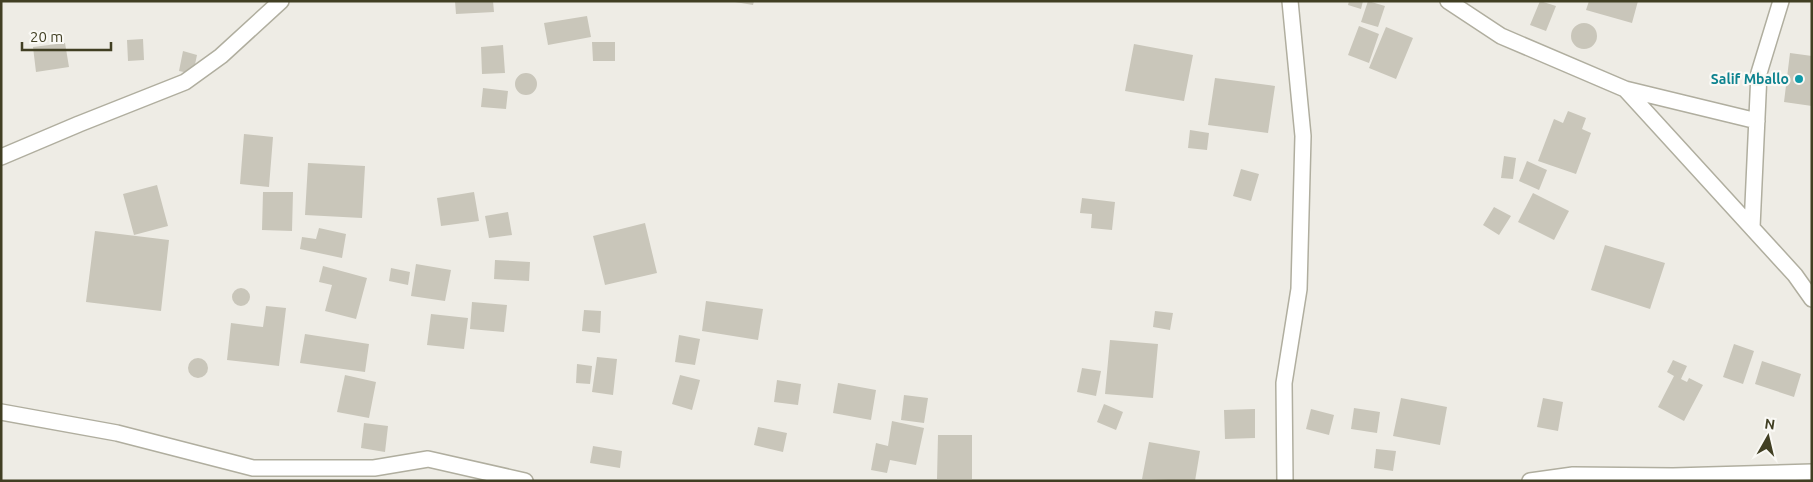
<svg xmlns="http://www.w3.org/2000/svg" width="1813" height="482" font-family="Ubuntu,sans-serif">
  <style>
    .building { fill: #c9c6ba }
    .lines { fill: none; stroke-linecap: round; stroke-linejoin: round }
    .street-casing { stroke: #b0ae9f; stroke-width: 18 }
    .street { stroke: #fff; stroke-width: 15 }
    .culture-dot { fill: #0f9aa8; stroke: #faf9f5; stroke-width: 2 }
    .labels { text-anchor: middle; stroke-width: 4.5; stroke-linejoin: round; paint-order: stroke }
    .culture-label { font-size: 14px; font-weight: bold; fill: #0d838f; stroke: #faf9f5; text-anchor: end }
  </style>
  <rect width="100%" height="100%" fill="#eeece5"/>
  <path class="building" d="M455,1H493L494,12L456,14Z
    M729,1H754L753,5Z
    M1349,1H1363L1361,9L1348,5Z
    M1368,1L1385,6L1378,27L1361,22Z
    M1540,1L1556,6L1546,31L1530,25Z
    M1589,1H1638L1632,23L1586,10Z
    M587,16L591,37L548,45L544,23Z
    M1571 36a13 13 0 1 1 26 0a13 13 0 1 1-26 0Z
    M1359,26L1379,34L1369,63L1348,55Z
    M1386,27L1413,38L1396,79L1369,68Z
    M143,39L144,60L128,61L127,40Z
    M592,42H615V61H593Z
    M65,43L69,67L36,72L33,47Z
    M1134,44L1193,55L1184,101L1125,91Z
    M503,45L505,73L482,74L481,47Z
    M183,51L197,55L193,74L179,71Z
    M1790,53L1812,56V106L1784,102Z
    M515 84a11 11 0 1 1 22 0a11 11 0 1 1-22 0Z
    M1215,78L1275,86L1268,133L1208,125Z
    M483,88L508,91L506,109L481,107Z
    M1568,111L1586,118L1582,129L1591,133L1576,174L1538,161L1554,119L1563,123Z
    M1190,130L1209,133L1207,150L1188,148Z
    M244,134L273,137L269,187L240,184Z
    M1504,156L1516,158L1513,179L1501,178Z
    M1527,161L1547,170L1539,190L1519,181Z
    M308,163L365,166L362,218L305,215Z
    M1241,169L1259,174L1251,201L1233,196Z
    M157,185L168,226L134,235L123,194Z
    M263,192H293L292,231L262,230Z
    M474,192L479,221L441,226L437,198Z
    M1533,193L1569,211L1554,240L1518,222Z
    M1082,198L1115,202L1112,230L1091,228L1092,214L1080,213Z
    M1494,207L1511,216L1499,235L1483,225Z
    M508,212L512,235L489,238L485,216Z
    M645,223L657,273L605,285L593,236Z
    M319,228L346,234L342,258L300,249L302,237L316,239Z
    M95,231L169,240L161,311L86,302Z
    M1605,245L1665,263L1650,309L1591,290Z
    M495,260L530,262L529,281L494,279Z
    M416,264L451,270L445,301L411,296Z
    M323,266L367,278L356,319L325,311L332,285L319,282Z
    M391,268L410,272L408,285L389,281Z
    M232 297a9 9 0 1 1 18 0a9 9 0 1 1-18 0Z
    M706,301L763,309L758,340L702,331Z
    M472,302L507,305L504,332L470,329Z
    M266,306L286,308L279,366L227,360L231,323L263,327Z
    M584,310L601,311L600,333L582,331Z
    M1155,311L1173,313L1170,330L1153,327Z
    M431,314L468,318L464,349L427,345Z
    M305,334L369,344L365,372L300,363Z
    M679,335L700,339L695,365L675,362Z
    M1110,340L1158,344L1153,398L1105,394Z
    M1734,344L1754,351L1743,384L1723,377Z
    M597,357L617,359L613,395L592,392Z
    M188 368a10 10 0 1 1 20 0a10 10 0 1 1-20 0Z
    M1673,360L1687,366L1681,379L1687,382L1689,378L1703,385L1684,421L1658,407L1674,376L1667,372Z
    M1762,361L1801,374L1794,397L1755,384Z
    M577,364L592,366L590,384L576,383Z
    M1082,368L1101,371L1096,396L1077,392Z
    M345,375L376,382L369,418L337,412Z
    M680,375L700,380L692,410L672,404Z
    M777,380L801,384L798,405L774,402Z
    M838,383L876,390L871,420L833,413Z
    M904,395L928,398L924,423L901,420Z
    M1401,398L1447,407L1440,445L1393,436Z
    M1543,398L1563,402L1558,431L1537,427Z
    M1104,404L1123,412L1116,430L1097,422Z
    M1354,408L1380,412L1377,433L1351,429Z
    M1255,409V438L1225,439L1224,410Z
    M1311,409L1334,415L1329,435L1306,429Z
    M892,421L924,428L916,465L890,460L887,473L871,470L876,443L888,446Z
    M364,423L388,426L385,452L361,448Z
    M758,427L787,433L783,452L754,445Z
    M938,435H972V479H937Z
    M1149,442L1200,451L1195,481L1142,479Z
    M593,446L622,451L620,468L590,463Z
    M1376,449L1396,451L1393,471L1374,468Z"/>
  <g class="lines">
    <defs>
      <path id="street" d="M1448,1L1501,36L1625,89L1795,275L1812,299
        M1625,89L1757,121
        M1,157L79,124L185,82L221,56L281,1
        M1752,227L1759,73L1781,1
        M1,412L117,433L253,468H374L428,459L525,481
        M1285,481L1284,383L1299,289L1303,136L1290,1
        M1530,481L1573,475L1673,476L1812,472"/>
    </defs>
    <use href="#street" class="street-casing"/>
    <use href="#street" class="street"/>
  </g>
  <circle class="culture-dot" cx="1799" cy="79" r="5"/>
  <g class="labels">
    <g class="culture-label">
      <text x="1789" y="84">Salif Mballo</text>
    </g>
  </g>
  <rect width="1813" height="482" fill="none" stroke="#413f23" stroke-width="5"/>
  <g transform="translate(1768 437) rotate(8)" stroke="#faf9f5" stroke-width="4" paint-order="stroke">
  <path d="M0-4L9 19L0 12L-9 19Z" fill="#413f23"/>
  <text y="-8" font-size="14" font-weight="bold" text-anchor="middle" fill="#413f23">N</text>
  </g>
  <path d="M22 42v8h89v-8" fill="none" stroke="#413f23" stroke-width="2.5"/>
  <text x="30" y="42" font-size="15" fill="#413f23" stroke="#faf9f5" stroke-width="4" paint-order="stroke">20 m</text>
</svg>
